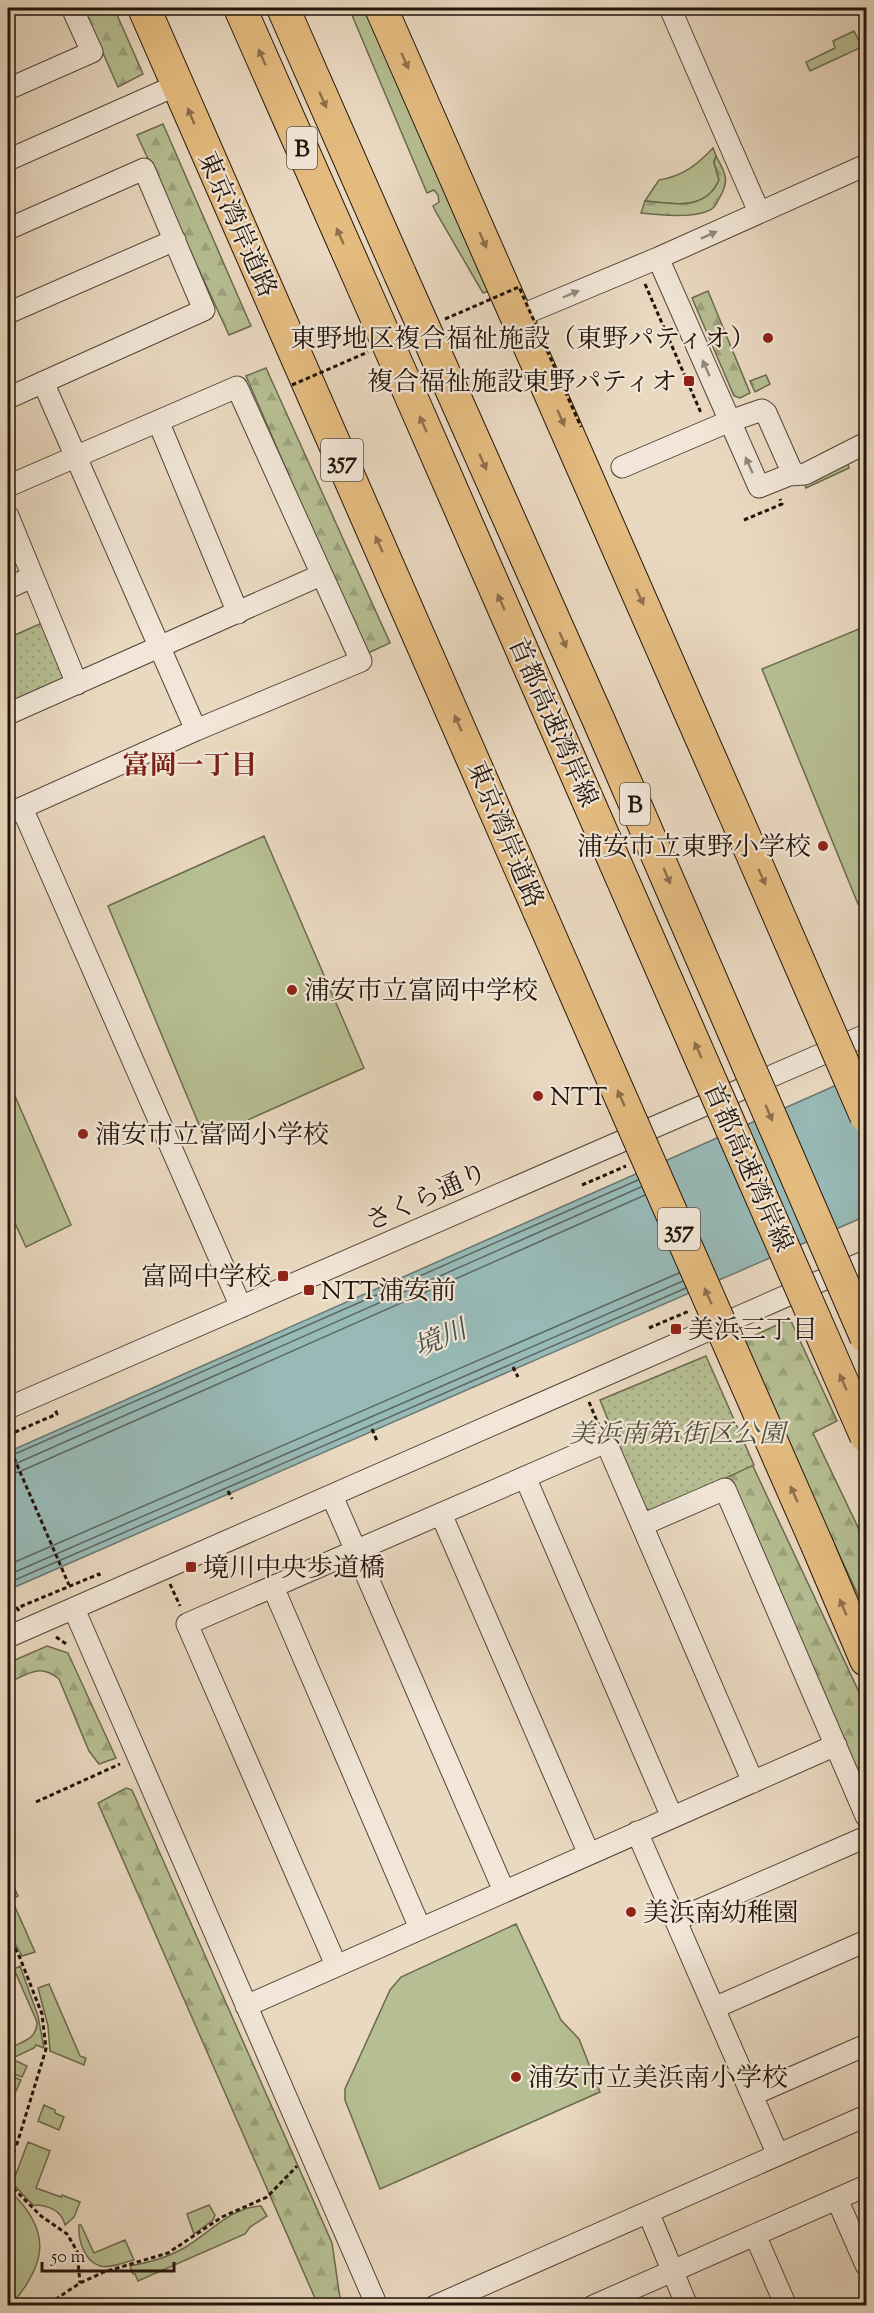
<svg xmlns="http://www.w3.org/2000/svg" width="874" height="2313" font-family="'Sorts Mill Goudy','Noto Serif JP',serif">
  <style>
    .green { fill: #b6bf93; stroke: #6c6a4e; stroke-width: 1.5 }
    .forest { fill: url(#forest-firs); stroke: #6c6a4e; stroke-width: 1.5 }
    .park { fill: url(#park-dots); stroke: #6c6a4e; stroke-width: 1.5 }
    .water { fill: #98bab7; stroke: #687872; stroke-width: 1.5 }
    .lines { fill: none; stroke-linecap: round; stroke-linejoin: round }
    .shore { stroke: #5c6760; stroke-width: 1.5 }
    .minor-casing { stroke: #534538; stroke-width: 23 }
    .highway-casing { stroke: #21140a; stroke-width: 34 }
    .path { stroke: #21140a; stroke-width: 3; stroke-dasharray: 4.5 3; stroke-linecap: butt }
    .minor { stroke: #f1e6d7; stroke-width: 21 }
    .highway { stroke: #e5bc80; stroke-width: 32 }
    .highway-bridge-casing { stroke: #21140a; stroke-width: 34; stroke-linecap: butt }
    .path-bridge { stroke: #21140a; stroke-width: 3; stroke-dasharray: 4.5 3; stroke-linecap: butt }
    .highway-bridge { stroke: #e5bc80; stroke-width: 32 }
    .oneway { fill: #8d704b }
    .oneway2 { fill: #93887b }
    .poi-dot { fill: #8f2418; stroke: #f1e6d7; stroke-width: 2 }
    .labels { text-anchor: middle; stroke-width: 4.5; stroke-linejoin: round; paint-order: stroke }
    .shield { fill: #f1e6d7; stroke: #5f5348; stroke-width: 1.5 }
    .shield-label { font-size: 24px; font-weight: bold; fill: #21140a }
    .street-label { font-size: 26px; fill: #21140a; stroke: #f1e6d7 }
    .poi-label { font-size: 26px; fill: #21140a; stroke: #f1e6d7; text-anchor: start }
    .park-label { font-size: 26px; font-style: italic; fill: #55503a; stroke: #f1e6d7 }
    .neighbourhood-label { font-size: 27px; font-weight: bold; fill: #7a1f14; stroke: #f1e6d7 }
    .water-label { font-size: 27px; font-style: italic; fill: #4b4e47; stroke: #f1e6d7 }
  </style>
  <defs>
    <pattern id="forest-firs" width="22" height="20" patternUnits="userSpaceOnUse" patternTransform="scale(1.5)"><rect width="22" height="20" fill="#b6bf93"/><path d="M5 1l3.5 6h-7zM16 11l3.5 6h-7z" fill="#9ca37d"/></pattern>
    <pattern id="park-dots" width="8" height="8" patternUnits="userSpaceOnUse" patternTransform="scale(1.5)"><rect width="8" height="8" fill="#b6bf93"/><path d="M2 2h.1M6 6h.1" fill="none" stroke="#9ca37d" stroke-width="1.8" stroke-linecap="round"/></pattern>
  </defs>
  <rect width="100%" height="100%" fill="#ead9c1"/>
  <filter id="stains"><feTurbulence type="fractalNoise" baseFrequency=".00333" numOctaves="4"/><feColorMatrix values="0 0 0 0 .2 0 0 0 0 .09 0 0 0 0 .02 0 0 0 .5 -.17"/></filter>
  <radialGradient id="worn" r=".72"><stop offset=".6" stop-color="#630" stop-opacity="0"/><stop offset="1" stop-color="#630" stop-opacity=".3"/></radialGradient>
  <path class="green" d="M349,8H369L492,290L483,293L437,214L433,206L439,202L438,195L434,190L427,193Z
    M854,31L862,47L810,71L806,62L835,48L833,41Z
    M713,148L716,156L714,162L719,180C706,211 673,204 645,201L659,180C683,176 697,165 713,148Z
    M866,626V900L858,904L762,669Z
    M264,836L364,1068L205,1139L108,906Z
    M8,1080L71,1225L26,1247L8,1208Z
    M14,1887L18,1896L12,1900L35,1952L22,1956L8,1931V1890Z
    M516,1924L561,2020L579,2039L600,2092L380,2189L345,2100V2089L390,1990L401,1977Z
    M20,1966L38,2016L44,2048L36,2045L34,2048L15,2057L12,2047C25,2041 37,2038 37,2022L14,1969Z
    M49,1984L80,2056L86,2058L84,2065L50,2051L48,2026L38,1988Z
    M14,2060L27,2066L22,2077L8,2072V2063Z
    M8,2075L21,2080L16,2091L8,2088Z
    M44,2105L55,2110V2113L64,2117L59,2130L38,2121Z
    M28,2142L50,2151L36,2188L61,2197L62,2195L80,2202L74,2217L65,2225C61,2209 48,2205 33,2205L14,2185L13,2182Z
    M10,2191C52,2231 47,2263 11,2305L8,2306V2205Z
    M209,2205L215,2215L213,2220L194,2234L187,2214Z
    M261,2206L267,2216L250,2227L245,2234L138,2281L135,2274H133L130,2266C149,2262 167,2258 184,2248C209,2234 230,2207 261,2206Z
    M79,2225H81L94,2253L125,2240L134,2260C124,2262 110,2269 100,2266C84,2261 78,2240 79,2225Z"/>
  <path class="forest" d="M83,8H114L143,74L118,87Z
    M163,124L251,326L229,335L137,135Z
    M716,156C724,171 730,179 721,195C719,198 717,204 714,207C701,220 658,215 641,213L645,201C673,204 706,211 719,180L714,162Z
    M708,291L750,393L740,398L734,396L692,298Z
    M266,368L390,643L366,654L246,376Z
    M766,375L770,384L755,392L750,381Z
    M848,464L849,468L806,488L804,483Z
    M790,1319L837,1421L813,1433L866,1544V1612L740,1342Z
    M705,1364L866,1707V1815L694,1432Z
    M47,1646L68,1653L116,1758L99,1764L89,1751L59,1679C39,1663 28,1674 8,1683V1663Z
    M126,1788L132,1790L332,2243L341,2305H318L98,1803Z"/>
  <path class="park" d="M42,623L65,672L62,680L8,704V638Z
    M706,1356L754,1465L653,1512L643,1507L600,1400Z"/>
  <path class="water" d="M866,1072V1216L8,1590V1452Z"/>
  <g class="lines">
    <path class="shore" d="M8,1457L638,1180
      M8,1465L15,1464L641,1187
      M8,1474L19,1472L645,1195
      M8,1565L679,1273
      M8,1575L683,1281
      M8,1583L686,1288"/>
    <defs>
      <path id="minor" d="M670,8L759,212
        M8,89L92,52L72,8
        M8,160L177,85
        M8,229L144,169L204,310L8,398
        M658,258L759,487L789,475L805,474L866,443
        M8,313L175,240
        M517,317L658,258L866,165
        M43,382L196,730
        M158,421L238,613
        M622,467L730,421L762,410L766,413L793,474
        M8,486L237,387L361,661L196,730L8,814
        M8,516L77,684
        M8,588L32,577
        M8,714L321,575
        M22,808L241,1307
        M8,1408L866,1035
        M525,1477L672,1817
        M332,1496L504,1891
        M441,1514L589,1854
        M642,1525L725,1489L866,1816
        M273,1587L420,1928
        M74,1609L377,2306
        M8,1637L866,1261
        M637,1832L778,2155
        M676,1920L866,1837
        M336,1965L187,1624L606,1442L753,1782
        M246,2006L836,1745
        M714,2008L866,1941
        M752,2095L866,2045
        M837,2199L866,2265
        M648,2212L687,2306
        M755,2235L786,2306
        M435,2306L866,2116
        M593,2306L866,2186"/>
      <path id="highway" d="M144,8L539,911
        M240,8L364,289
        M283,8L400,274
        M381,8L739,824
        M818,1547L866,1660"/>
    </defs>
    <use href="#minor" class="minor-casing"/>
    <use href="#highway" class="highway-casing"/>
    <path class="path" d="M645,284L701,413
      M744,520L782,504L780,499
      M582,1185L626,1166
      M649,1328L689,1311
      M513,1367L518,1377
      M589,1402L599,1426
      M372,1429L377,1441
      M8,1435L57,1414L55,1409
      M8,1444L69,1585
      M228,1491L232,1499
      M170,1584L180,1606
      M19,1611L17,1608L99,1574L100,1577
      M56,1637L68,1645
      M36,1802L120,1764
      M8,1935L20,1958L42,2014L46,2049L17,2144L8,2140
      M8,2183L41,2216L67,2234L77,2251L80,2283
      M8,2183L15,2147
      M42,2306L53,2301L80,2283L104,2272L168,2253L222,2217L267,2197L297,2166"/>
    <use href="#minor" class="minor"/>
    <use href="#highway" class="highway"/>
    <defs>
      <path id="highway-bridge" d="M400,274L599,721L866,1337
        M364,289L866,1436
        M739,824L866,1116
        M539,911L818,1547"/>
    </defs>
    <use href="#highway-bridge" class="highway-bridge-casing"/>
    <path class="path-bridge" d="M445,319L519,287L581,427
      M292,385L368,352"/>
    <use href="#highway-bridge" class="highway-bridge"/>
  </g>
  <defs><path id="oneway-solid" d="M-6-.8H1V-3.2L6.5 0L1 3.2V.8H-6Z" transform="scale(1.5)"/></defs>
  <g class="oneway">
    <use href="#oneway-solid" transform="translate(262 57) rotate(-114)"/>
    <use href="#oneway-solid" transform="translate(405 61) rotate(66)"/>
    <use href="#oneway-solid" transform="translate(323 100) rotate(66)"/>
    <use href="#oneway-solid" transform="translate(191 116) rotate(-113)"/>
    <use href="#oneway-solid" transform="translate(340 236) rotate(-114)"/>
    <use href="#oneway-solid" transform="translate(483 240) rotate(66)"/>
    <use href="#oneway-solid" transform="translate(561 418) rotate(66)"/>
    <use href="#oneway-solid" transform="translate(423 424) rotate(-114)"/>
    <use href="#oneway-solid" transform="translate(483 462) rotate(66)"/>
    <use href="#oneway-solid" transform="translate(379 544) rotate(-114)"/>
    <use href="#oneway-solid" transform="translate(640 597) rotate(66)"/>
    <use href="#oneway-solid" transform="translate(501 602) rotate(-114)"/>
    <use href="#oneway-solid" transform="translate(563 640) rotate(66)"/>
    <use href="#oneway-solid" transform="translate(458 723) rotate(-114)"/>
    <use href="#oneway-solid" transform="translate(667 876) rotate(67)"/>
    <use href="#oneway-solid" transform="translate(762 877) rotate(66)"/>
    <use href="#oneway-solid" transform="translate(698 1050) rotate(-114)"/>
    <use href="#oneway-solid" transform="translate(621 1098) rotate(-114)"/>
    <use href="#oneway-solid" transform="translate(769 1113) rotate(67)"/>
    <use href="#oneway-solid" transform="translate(708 1296) rotate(-114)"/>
    <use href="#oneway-solid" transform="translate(843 1382) rotate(-114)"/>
    <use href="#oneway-solid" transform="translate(794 1494) rotate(-114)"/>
    <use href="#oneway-solid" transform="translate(843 1607) rotate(-113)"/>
  </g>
  <g class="oneway2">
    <use href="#oneway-solid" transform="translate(709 235) rotate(-24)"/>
    <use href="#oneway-solid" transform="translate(571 294) rotate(-23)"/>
    <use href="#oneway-solid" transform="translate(706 368) rotate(-114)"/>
    <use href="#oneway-solid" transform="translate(749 465) rotate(-114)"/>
  </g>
  <g class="poi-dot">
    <circle cx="768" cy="338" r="6"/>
    <rect x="683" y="375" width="12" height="12" rx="3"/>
    <circle cx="823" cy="846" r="6"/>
    <circle cx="292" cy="990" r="6"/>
    <circle cx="538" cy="1096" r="6"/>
    <circle cx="83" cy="1134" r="6"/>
    <rect x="277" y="1270" width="12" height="12" rx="3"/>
    <rect x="303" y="1284" width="12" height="12" rx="3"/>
    <rect x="670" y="1323" width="12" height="12" rx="3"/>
    <rect x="185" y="1561" width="12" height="12" rx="3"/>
    <circle cx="631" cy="1912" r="6"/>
    <circle cx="516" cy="2077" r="6"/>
  </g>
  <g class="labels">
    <g class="shield">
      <rect x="287" y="127" width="30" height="42" rx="4.5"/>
      <rect x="321" y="439" width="42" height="42" rx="4.5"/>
      <rect x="620" y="783" width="30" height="42" rx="4.5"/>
      <rect x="658" y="1208" width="42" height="42" rx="4.5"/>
    </g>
    <g class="shield-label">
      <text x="302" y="156">B</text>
      <text x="342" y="468">357</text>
      <text x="635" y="812">B</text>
      <text x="679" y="1237">357</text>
    </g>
    <g class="street-label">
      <text transform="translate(238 224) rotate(66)" y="9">東京湾岸道路</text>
      <text transform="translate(554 722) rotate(66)" y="9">首都高速湾岸線</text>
      <text transform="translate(506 834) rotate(67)" y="9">東京湾岸道路</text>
      <text transform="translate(749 1167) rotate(66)" y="9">首都高速湾岸線</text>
      <text transform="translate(426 1196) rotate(-24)" y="9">さくら通り</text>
    </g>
    <g class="poi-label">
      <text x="756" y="347" text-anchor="end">東野地区複合福祉施設（東野パティオ）</text>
      <text x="677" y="390" text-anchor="end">複合福祉施設東野パティオ</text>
      <text x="811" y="855" text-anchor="end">浦安市立東野小学校</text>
      <text x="304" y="999">浦安市立富岡中学校</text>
      <text x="550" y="1105">NTT</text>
      <text x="95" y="1143">浦安市立富岡小学校</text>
      <text x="271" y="1285" text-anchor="end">富岡中学校</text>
      <text x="321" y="1299">NTT浦安前</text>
      <text x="688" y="1338">美浜三丁目</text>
      <text x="203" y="1576">境川中央歩道橋</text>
      <text x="643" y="1921">美浜南幼稚園</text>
      <text x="528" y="2086">浦安市立美浜南小学校</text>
    </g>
    <g class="park-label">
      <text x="677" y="1442">美浜南第1街区公園</text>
    </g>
    <g class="neighbourhood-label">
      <text x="190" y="774">富岡一丁目</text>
    </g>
    <g class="water-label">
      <text transform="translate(440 1338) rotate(-23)" y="9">境川</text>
    </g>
  </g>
  <rect width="874" height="2313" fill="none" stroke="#ead9c1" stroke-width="30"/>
  <rect x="9" y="9" width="856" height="2295" fill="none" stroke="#21140a" stroke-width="3"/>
  <rect x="15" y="15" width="844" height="2283" fill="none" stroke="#21140a" stroke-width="1.5"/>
  <path d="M42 2262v9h132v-9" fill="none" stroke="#21140a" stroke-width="3"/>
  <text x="51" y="2262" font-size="18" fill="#21140a" stroke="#f1e6d7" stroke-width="4.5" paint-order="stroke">50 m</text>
  <rect width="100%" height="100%" filter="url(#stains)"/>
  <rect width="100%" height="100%" fill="url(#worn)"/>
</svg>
